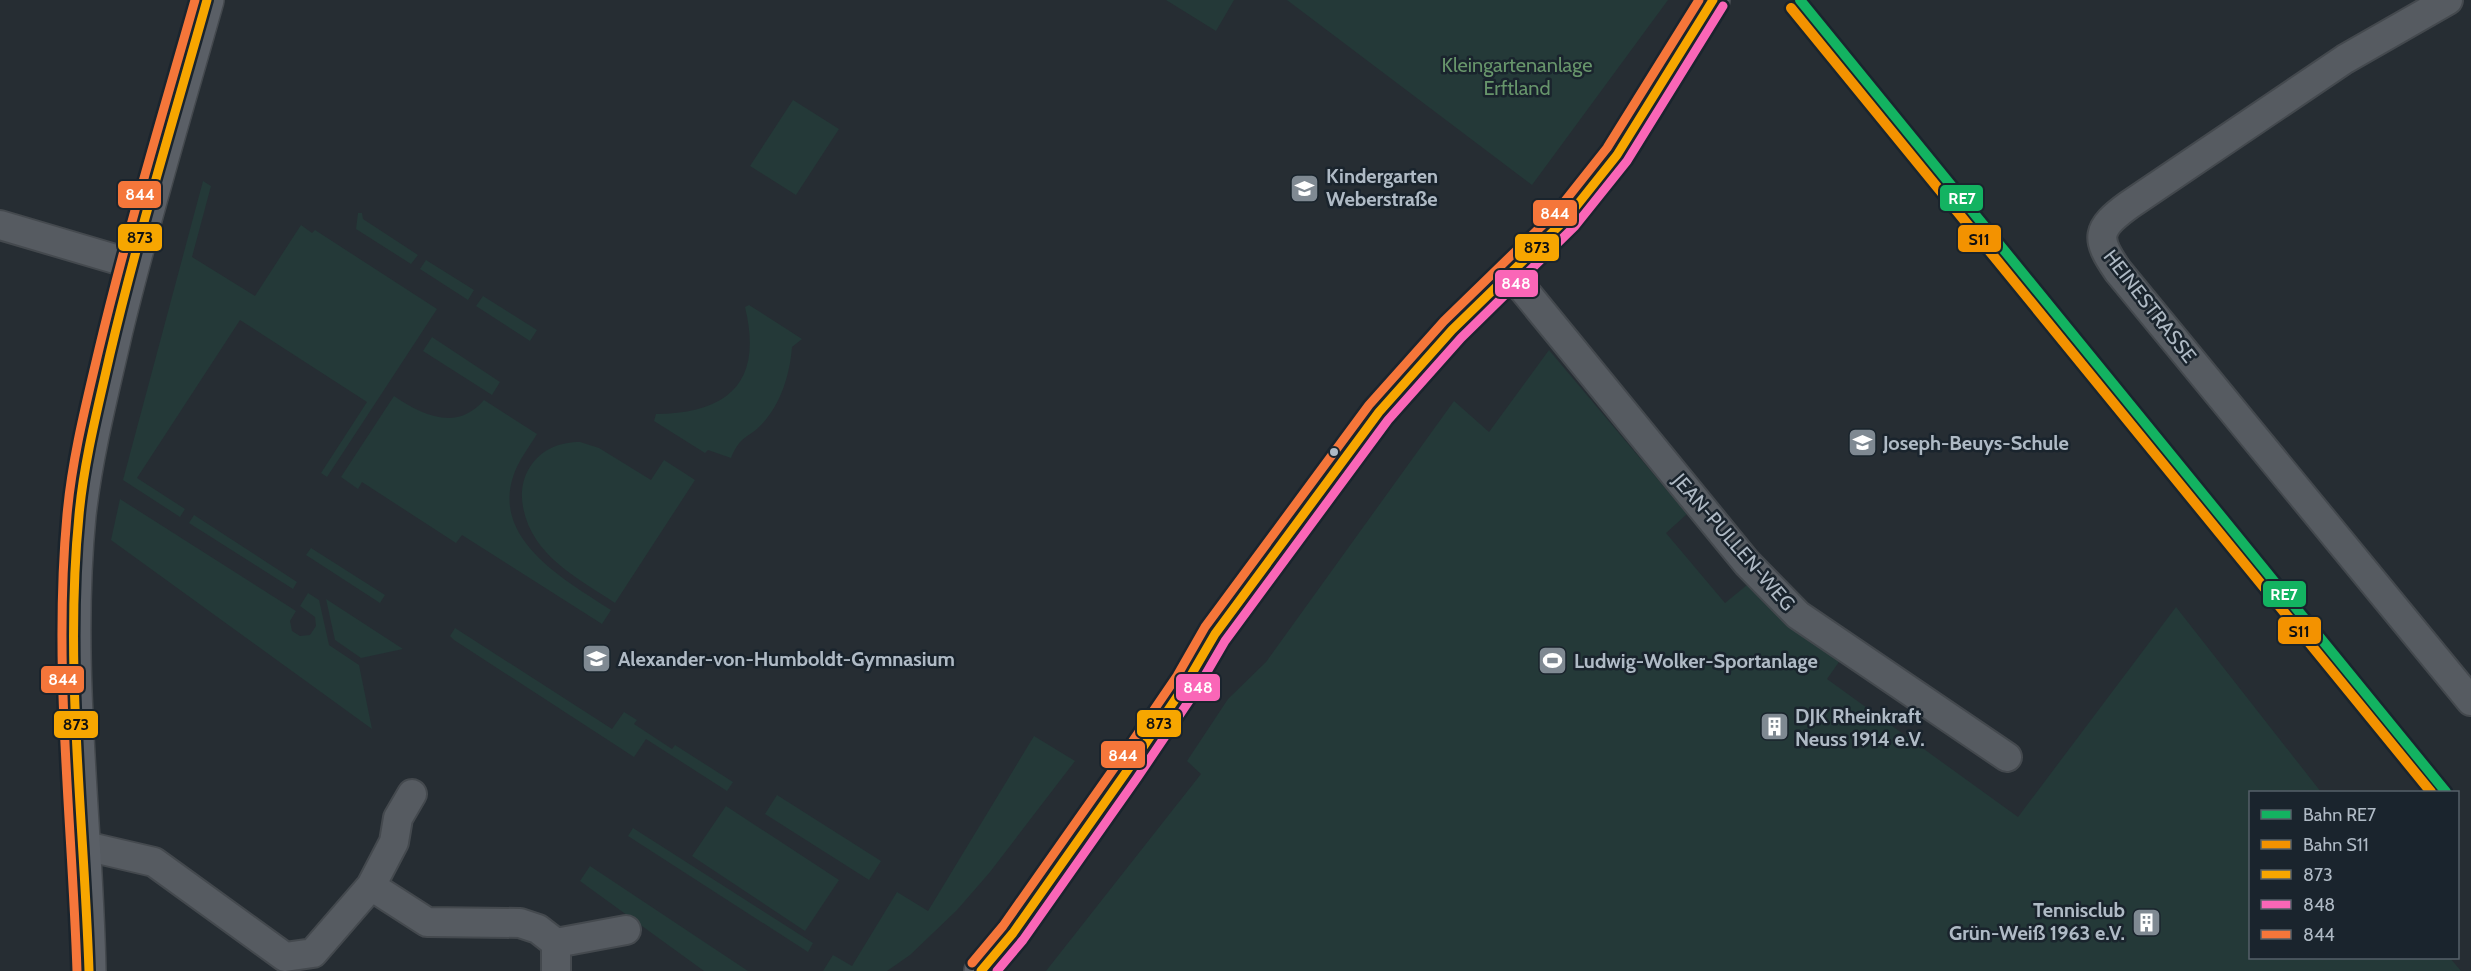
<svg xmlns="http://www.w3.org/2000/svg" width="2471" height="971" font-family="Cabin,sans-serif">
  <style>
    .green { fill: #243938 }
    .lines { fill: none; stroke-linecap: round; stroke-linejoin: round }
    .street-casing { stroke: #44494e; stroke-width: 32 }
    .secondary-casing { stroke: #44494e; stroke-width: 36 }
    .street { stroke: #565b61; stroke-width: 28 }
    .secondary { stroke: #5a5f66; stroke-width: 33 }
    .bus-1-casing { stroke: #1a242d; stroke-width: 14 }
    .bus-2-casing { stroke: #1a242d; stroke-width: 14 }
    .bus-3-casing { stroke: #1a242d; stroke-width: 14 }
    .bus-1 { stroke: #f7a600; stroke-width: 9 }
    .bus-2 { stroke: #fa66b7; stroke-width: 9 }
    .bus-3 { stroke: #f5763a; stroke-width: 9 }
    .rail-1-casing { stroke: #1a242d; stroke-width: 15 }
    .rail-2-casing { stroke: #1a242d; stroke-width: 15 }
    .rail-1 { stroke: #13b361; stroke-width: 10 }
    .rail-2 { stroke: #f39200; stroke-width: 10 }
    .bus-dot { fill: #afbac5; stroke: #1a242d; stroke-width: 2 }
    .labels { text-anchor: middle; stroke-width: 5; stroke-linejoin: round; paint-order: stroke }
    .park-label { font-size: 20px; fill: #67956b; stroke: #1a242d }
    .poi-label { font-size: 20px; font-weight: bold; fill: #afbac5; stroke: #1a242d; text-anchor: start }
    .street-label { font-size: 20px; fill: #afbac5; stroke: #1a242d }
    .line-badge { stroke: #1a242d; stroke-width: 2 }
    .badge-label { font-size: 16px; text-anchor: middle; font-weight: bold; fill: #fff }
    .pale-badge-label { font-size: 16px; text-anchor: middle; font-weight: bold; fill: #111 }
  </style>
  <rect width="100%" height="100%" fill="#262d33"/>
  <path class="green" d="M1166,0H1234L1216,31Z
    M1287,0H1668L1532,185Z
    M793,100L839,129L796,195L750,166Z
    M203,181L211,186L192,257L255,296L301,225L312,233L315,230L437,309L327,477L321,473L367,402L240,320L137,478L185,509L180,517L123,480Z
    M358,213H362L363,219L418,255L411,264L356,229Z
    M426,260L474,290L468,300L420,269Z
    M483,296L537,330L530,341L476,306Z
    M749,305L802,339L792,347C790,374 781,404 762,424C748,439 741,434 731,458L708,450L705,453L654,421L656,414C730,413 763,381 745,307Z
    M432,337L500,382L492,395L423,351Z
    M1549,350L1687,514L1666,533L1725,603L1747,585L1766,605L1841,659L1827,679L2018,817L2176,607L2321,792H2250V958H2450L2461,971H1046L1201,774L1187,761L1228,699L1266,662L1454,401L1489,432Z
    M394,396C422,415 457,432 484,400L537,434C529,447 519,460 514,474C490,540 567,581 611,610L602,624L462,535L456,543L362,482L358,489L341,477Z
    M580,442L599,448L651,480L664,460L695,480L615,603C578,578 532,556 523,507C520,491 523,476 532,464C544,448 561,442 580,442Z
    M120,499L296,611L290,621L292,631L300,636L310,635L316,626L315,617L300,606L308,593L319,600L329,645L359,665L372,729L111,540Z
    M194,515L297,582L293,589L189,523Z
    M311,548L385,595L380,603L306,555Z
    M326,599L403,649L361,658L335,640Z
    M455,628L612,729L624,712L637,720L634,724L672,749L675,745L733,782L727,791L646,739L634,757L454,640L450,636Z
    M1034,736L1075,761L990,872L957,910L910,955L887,971H823L833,955L852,966L897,892L928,911Z
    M777,795L881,861L869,880L765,814Z
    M726,806L839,880L805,931L692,856Z
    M633,828L813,943L808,952L628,836Z
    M590,866L748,971H704L580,881Z"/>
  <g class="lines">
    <defs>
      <path id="street" d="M2448,0L2345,59L2129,205C2096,229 2095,238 2118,271L2471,701
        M0,225L132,264
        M1510,273L1747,563L1798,615L2007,757
        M412,794L398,818L394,842L371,886L427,922L520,923L538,929L556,943V971
        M81,845L154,862L285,957L313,953L371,886
        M556,943L626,930"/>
      <path id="secondary" d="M89,971C86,819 64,667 79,515C86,453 102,391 116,330C143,219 176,110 207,0
        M981,971L1013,933L1127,771L1187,682L1215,634L1379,412L1452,330L1566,219L1617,155L1713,0"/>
    </defs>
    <use href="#street" class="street-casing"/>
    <use href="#secondary" class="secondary-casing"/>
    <use href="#street" class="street"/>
    <use href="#secondary" class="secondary"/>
    <defs>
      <path id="bus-1" d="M89,971C84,820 64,666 79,515C84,461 98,407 110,354C138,235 174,118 207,0
        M981,971L1013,933L1127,771L1187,682L1215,634L1379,412L1452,330L1566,219L1617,155L1713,0"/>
      <path id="bus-2" d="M997,971L1023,940L1137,778L1197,689L1225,641L1388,420L1461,338L1575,226L1627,161L1723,6"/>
      <path id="bus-3" d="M972,963L1003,926L1117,764L1177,676L1205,627L1369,405L1444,321L1557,211L1607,148L1699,0
        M77,971C72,819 53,667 67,515C72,459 86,404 99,349C127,232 162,116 195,0"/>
    </defs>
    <use href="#bus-1" class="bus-1-casing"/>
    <use href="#bus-2" class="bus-2-casing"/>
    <use href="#bus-3" class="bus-3-casing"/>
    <use href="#bus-1" class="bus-1"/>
    <use href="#bus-2" class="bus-2"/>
    <use href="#bus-3" class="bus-3"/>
    <defs>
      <path id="rail-1" d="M1800,0L2446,792"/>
      <path id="rail-2" d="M1791,8L2431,792"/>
    </defs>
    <use href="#rail-1" class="rail-1-casing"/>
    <use href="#rail-2" class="rail-2-casing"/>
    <use href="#rail-1" class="rail-1"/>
    <use href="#rail-2" class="rail-2"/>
  </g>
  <defs>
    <symbol id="school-square" viewBox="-11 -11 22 22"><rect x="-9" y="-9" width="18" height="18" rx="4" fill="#7f8992" stroke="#1a242d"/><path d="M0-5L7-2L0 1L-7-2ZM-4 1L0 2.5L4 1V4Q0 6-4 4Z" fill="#fff"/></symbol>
    <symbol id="stadium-square" viewBox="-11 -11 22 22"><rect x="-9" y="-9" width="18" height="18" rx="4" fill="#7f8992" stroke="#1a242d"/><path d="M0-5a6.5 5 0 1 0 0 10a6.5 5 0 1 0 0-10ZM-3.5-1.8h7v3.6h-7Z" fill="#fff"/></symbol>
    <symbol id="building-square" viewBox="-11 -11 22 22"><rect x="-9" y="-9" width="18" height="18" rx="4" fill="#7f8992" stroke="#1a242d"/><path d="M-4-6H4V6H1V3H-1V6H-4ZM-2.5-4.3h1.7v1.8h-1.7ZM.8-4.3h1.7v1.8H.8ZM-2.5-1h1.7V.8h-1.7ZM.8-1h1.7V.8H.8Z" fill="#fff"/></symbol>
  </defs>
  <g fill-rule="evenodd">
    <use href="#school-square" x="1288" y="172" width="33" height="33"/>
    <use href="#school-square" x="1846" y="426" width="33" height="33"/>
    <use href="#school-square" x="580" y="642" width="33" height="33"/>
    <use href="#stadium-square" x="1536" y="644" width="33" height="33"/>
    <use href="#building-square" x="1758" y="710" width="33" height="33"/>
    <use href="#building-square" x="2130" y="906" width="33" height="33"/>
  </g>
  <circle class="bus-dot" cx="1334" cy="452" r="5"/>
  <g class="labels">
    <g class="park-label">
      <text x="1517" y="72">Kleingartenanlage<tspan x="1517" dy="23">Erftland</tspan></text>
    </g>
    <g class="poi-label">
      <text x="1326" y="183">Kindergarten<tspan x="1326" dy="23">Weberstraße</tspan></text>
      <text x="1883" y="450">Joseph-Beuys-Schule</text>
      <text x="618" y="666">Alexander-von-Humboldt-Gymnasium</text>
      <text x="1574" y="668">Ludwig-Wolker-Sportanlage</text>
      <text x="1795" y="723">DJK Rheinkraft<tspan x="1795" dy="23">Neuss 1914 e.V.</tspan></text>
      <text x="2125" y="917" text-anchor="end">Tennisclub<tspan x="2125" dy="23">Grün-Weiß 1963 e.V.</tspan></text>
    </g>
    <g class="street-label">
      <text transform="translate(2150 306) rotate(52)" y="7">HEINESTRASSE</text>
      <text transform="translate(1734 542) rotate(49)" y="7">JEAN-PULLEN-WEG</text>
    </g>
  </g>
  <g class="line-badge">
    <rect x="117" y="180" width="45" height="29" rx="6" fill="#f5763a"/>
    <rect x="1939" y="184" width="45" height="28" rx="6" fill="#13b361"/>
    <rect x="1532" y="199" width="46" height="28" rx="6" fill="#f5763a"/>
    <rect x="117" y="223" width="46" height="29" rx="6" fill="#f7a600"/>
    <rect x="1957" y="224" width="45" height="29" rx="6" fill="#f39200"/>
    <rect x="1514" y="233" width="46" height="29" rx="6" fill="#f7a600"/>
    <rect x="1494" y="269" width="45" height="29" rx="6" fill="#fa66b7"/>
    <rect x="2262" y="580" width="45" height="28" rx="6" fill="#13b361"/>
    <rect x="2277" y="616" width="45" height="29" rx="6" fill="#f39200"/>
    <rect x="40" y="665" width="45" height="29" rx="6" fill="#f5763a"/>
    <rect x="1175" y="673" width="46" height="29" rx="6" fill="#fa66b7"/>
    <rect x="1136" y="709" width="46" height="29" rx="6" fill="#f7a600"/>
    <rect x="53" y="710" width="46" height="29" rx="6" fill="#f7a600"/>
    <rect x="1100" y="740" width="46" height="29" rx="6" fill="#f5763a"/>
  </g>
  <g class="badge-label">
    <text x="140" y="200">844</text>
    <text x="1962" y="204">RE7</text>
    <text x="1555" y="219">844</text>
    <text x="1516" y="289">848</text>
    <text x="2284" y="600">RE7</text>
    <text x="63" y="685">844</text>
    <text x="1198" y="693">848</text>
    <text x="1123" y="761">844</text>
  </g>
  <g class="pale-badge-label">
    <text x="140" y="243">873</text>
    <text x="1979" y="245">S11</text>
    <text x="1537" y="253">873</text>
    <text x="2299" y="637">S11</text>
    <text x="1159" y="729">873</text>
    <text x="76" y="730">873</text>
  </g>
  <rect x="2249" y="791" width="210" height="168" fill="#1a242d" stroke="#56606a" stroke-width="1.5"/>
  <rect x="2261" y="810" width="30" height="9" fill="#13b361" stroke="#56606a" stroke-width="1.5"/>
  <text x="2303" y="821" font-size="18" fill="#afbac5">Bahn RE7</text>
  <rect x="2261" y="840" width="30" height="9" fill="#f39200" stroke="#56606a" stroke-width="1.5"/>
  <text x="2303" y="851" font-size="18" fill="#afbac5">Bahn S11</text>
  <rect x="2261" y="870" width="30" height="9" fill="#f7a600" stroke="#56606a" stroke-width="1.5"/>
  <text x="2303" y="881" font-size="18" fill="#afbac5">873</text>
  <rect x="2261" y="900" width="30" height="9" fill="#fa66b7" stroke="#56606a" stroke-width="1.5"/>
  <text x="2303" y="911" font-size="18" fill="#afbac5">848</text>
  <rect x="2261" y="930" width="30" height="9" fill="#f5763a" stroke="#56606a" stroke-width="1.5"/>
  <text x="2303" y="941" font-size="18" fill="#afbac5">844</text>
</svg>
